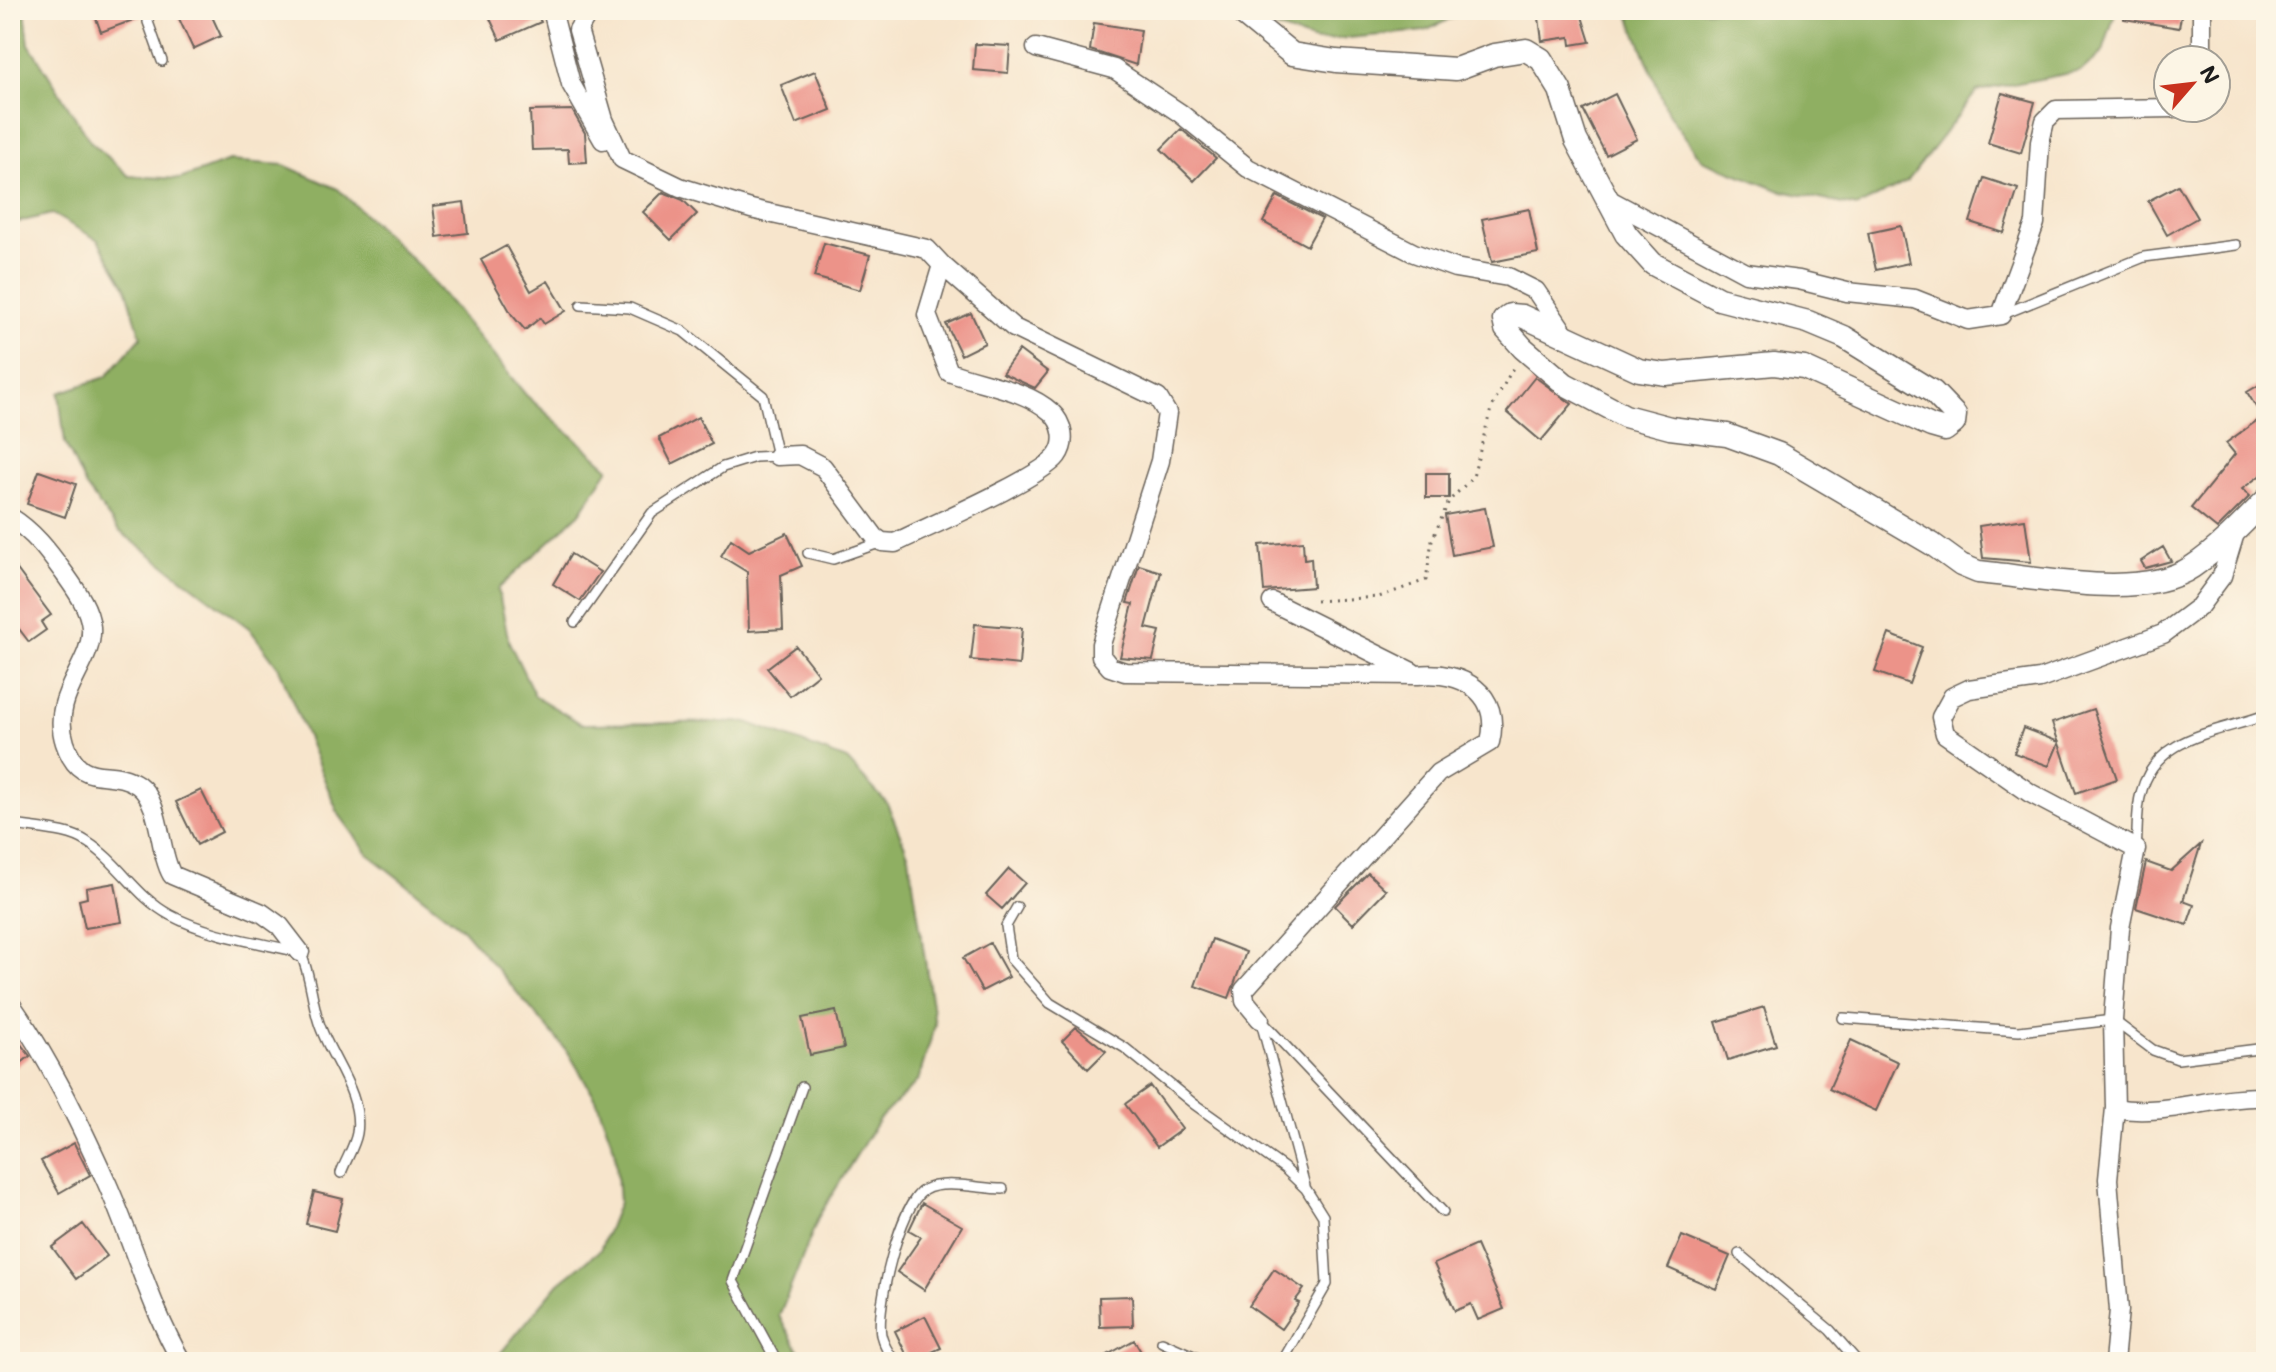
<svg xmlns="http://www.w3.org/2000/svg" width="2276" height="1372" font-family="Mali,sans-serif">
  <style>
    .forest { fill: #8faf62; stroke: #56663f; stroke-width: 2 }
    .building { fill: #ec9389 }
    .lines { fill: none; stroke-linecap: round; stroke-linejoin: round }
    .service-casing { stroke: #69625a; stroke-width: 12 }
    .minor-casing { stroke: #69625a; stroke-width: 21 }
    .tertiary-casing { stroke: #69625a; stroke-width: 25 }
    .path { stroke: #69625a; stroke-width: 3; stroke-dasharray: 2 6; stroke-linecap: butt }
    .service { stroke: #fff; stroke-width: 9 }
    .minor { stroke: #fff; stroke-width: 18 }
    .tertiary { stroke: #fff; stroke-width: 22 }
  </style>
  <rect width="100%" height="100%" fill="#fcf5e5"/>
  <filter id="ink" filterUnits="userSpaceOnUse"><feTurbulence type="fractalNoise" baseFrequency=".0125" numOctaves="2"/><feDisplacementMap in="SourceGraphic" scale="16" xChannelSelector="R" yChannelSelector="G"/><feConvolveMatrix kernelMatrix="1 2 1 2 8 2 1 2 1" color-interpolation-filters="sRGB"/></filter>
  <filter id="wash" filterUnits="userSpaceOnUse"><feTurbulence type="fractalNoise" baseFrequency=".006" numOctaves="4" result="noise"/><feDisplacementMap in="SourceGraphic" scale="32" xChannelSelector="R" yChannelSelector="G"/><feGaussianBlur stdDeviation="1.8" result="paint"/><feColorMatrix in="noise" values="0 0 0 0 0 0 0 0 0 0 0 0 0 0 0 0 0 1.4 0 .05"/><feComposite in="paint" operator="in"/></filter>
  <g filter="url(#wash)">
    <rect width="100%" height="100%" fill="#f7e5cc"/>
    <path class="forest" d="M10,10H25L29,44L90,141L129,176L180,179L229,161L284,165L338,189L421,268L526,395L609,468L580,513L498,589L509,642L535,696L582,724L747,722L847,760L887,803L909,856L935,1025L918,1081L879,1119L819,1216L779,1316L805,1362H493L559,1283L600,1250L619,1202L615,1151L596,1099L568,1052L461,927L369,855L338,813L279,668L249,628L118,530L86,487L65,443L59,393L106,377L141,337L126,287L98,240L52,214L10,224Z
      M1245,10H1469L1425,31L1315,41L1254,21Z
      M1627,10H2116L2103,52L2081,71L1977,91L1907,182L1857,207L1778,190L1702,160L1668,113Z"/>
    <g id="blocks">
      <path class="building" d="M93,10H141V17L101,32Z
        M175,10H209L221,36L193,49Z
        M486,10H535L541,22L500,40Z
        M1538,10H1580L1590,42L1571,45L1570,37L1542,41Z
        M2124,10H2182L2179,28L2124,19Z
        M1094,23L1141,30L1136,65L1090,50Z
        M975,44L1010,46L1008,73L973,70Z
        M815,71L831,110L796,124L781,85Z
        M2002,93L2035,102L2021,153L1988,143Z
        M1615,94L1637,139L1606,155L1583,110Z
        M572,110L585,133L587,162L569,163L568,149L532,150L530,111Z
        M1181,129L1216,158L1194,181L1161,149Z
        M1984,178L2018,189L2004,233L1970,222Z
        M2178,185L2197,218L2167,235L2148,201Z
        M663,192L683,200L697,214L671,240L643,212Z
        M1277,196L1322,219L1307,246L1263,222Z
        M464,202L468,233L437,237L433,206Z
        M1529,209L1538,253L1492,262L1482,219Z
        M1901,226L1909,263L1876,270L1868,233Z
        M824,243L870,255L860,290L814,277Z
        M506,246L531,291L548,281L566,311L544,324L540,318L525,330L512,315L481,260Z
        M971,313L985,343L961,355L946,324Z
        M1019,350L1048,372L1035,388L1002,373Z
        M1535,377L1572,404L1541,441L1507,412Z
        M2266,381V471L2242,489L2250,496L2217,529L2191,508L2235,454L2226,443L2262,417L2247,392Z
        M698,417L712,444L672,464L659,438Z
        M39,471L76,484L65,517L27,504Z
        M1426,473H1449V498H1426Z
        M1485,508L1493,547L1452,555L1445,515Z
        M2025,519L2031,562L1983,558L1979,526Z
        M787,533L802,566L781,575L783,629L749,631L747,572L721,556L731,539L749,551Z
        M1303,541L1304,559L1311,558L1313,587L1264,591L1260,545Z
        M2163,547L2171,561L2145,568L2141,561Z
        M571,554L600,572L580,601L553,584Z
        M10,560L51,615L41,622L46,630L29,642L10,617Z
        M1139,565L1161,572L1146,628L1160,631L1153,660L1120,657L1133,604L1127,603Z
        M975,624L1022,628L1019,665L971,660Z
        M1889,634L1922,647L1909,684L1875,672Z
        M796,646L818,674L790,696L767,668Z
        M2093,709L2117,779L2076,793L2052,723Z
        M2023,728L2059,742L2049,766L2014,753Z
        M201,790L222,832L197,845L176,802Z
        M2201,844L2183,901L2194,905L2187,925L2136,908L2146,862L2171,871Z
        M1009,869L1025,883L1002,909L986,895Z
        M1368,873L1386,890L1353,924L1335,906Z
        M115,883L122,922L85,928L79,900L87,898L86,888Z
        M1212,939L1246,952L1229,998L1195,986Z
        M990,943L1009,977L982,991L963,958Z
        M1764,1007L1776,1045L1728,1060L1716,1022Z
        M836,1011L844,1048L810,1055L802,1018Z
        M1076,1027L1106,1051L1088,1069L1062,1041Z
        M10,1030L30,1056L10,1072Z
        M1851,1040L1898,1062L1876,1111L1829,1089Z
        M1150,1086L1182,1129L1157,1147L1125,1104Z
        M74,1143L90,1175L59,1193L41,1161Z
        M314,1192L343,1199L335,1231L306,1224Z
        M922,1203L962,1226L924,1290L897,1272L921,1237L909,1230Z
        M83,1224L107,1256L76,1279L52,1247Z
        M1682,1236L1730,1256L1716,1289L1668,1268Z
        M1476,1245L1504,1309L1478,1320L1471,1304L1455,1311L1434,1264Z
        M1274,1269L1304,1289L1295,1301L1299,1303L1281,1329L1249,1306Z
        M1132,1296L1133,1326L1100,1327L1099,1297Z
        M925,1316L941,1348L910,1362L895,1331Z
        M1134,1340L1147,1362H1095Z"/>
    </g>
  </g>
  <g filter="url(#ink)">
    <use href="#blocks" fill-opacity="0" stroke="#69625a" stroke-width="2"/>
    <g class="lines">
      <defs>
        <path id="service" d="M149,10L148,22L162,61
          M2001,315L2144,257L2236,245
          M808,553L833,559L882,542
          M575,622L652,513L723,467L755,457L777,456L763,396L683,331L630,308L581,305
          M10,824C32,829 69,829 87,842C119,862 136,897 170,915C209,936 257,942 300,952C311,974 311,999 319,1023C330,1058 363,1093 357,1133C355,1146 345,1161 341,1173
          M2136,849C2138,831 2136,810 2141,793C2156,735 2217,733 2266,715
          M1017,907L1006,926L1011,959L1050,1003L1125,1048L1194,1104L1284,1168L1306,1189L1323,1216L1327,1284L1282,1362
          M1843,1018L2019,1031L2113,1020L2153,1050L2178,1059L2266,1048
          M1260,1019L1443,1212
          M1261,1022L1305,1186
          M1739,1254L1830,1330L1858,1362
          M1162,1342L1207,1362
          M777,1362L733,1281L802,1087
          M895,1362C890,1355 883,1344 881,1335C876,1307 900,1204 924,1190C943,1179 981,1189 1003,1189"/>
        <path id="minor" d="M552,10L571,84L603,140
          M590,10L578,30L604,120L622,159L680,187L751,209L927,249L942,265L927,315L949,372C980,384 1026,389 1051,412C1063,423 1067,442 1057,456C1041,478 925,528 895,543L882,542L875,537L823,467L800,455L777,456
          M1036,48L1114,69L1180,113L1248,168L1414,253L1455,268L1508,277L1536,291L1565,334
          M2202,60V10
          M1608,199L1746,273L1799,280L1847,292L1915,299L1968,320L2001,315L2035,223L2040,142L2045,121L2056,110L2174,108
          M942,265L1014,328L1158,398L1167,413L1160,461L1101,644V656L1110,667L1125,672L1418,675C1462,670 1502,693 1490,742L1438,773L1244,990L1245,1001L1260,1019
          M10,517C34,532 48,551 64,573C76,590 89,607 91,627C94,666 49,694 65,743C81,791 109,765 138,785C162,803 158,851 172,875L262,913L280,926L300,952
          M1272,602L1412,672
          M10,1003C48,1057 79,1121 106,1181C133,1241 149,1305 182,1362
          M2115,1108C2165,1117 2215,1095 2266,1097
          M2114,1362L2119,1310L2108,1179L2115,1108L2113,1020L2120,928L2136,849L2030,793L1945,734L1941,717L1952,697L1969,689L2040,679L2163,634L2199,607L2222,576L2236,530"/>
        <path id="tertiary" d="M1238,10L1292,54L1336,61L1456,69L1494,55L1526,50L1541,59L1560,90L1576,140L1626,234L1653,264L1719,299L1808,322L1844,337L1933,392L1955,415L1954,423L1945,430L1931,426L1804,368L1774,364L1665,374L1639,370L1522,316L1510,315L1504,320L1506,329L1523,348L1565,384L1625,416L1670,428L1727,435L1779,454L1932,544L1961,565L1978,572C2037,577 2141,601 2192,567C2219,549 2243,523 2266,500"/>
      </defs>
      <use href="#service" class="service-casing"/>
      <use href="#minor" class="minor-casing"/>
      <use href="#tertiary" class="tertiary-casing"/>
      <path class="path" d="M1316,601L1379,597L1426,580L1432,540L1449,501L1473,477L1491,409L1514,366"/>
      <use href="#service" class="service"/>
      <use href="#minor" class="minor"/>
      <use href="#tertiary" class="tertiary"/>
    </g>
  </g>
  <rect width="2276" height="1372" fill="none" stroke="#fcf5e5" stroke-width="40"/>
  <g transform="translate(2192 84) rotate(62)"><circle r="38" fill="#fcf5e5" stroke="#a29e95" stroke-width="2"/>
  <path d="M0-6L14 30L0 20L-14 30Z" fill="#c8321e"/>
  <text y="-12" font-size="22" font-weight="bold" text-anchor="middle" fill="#1c1c1c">N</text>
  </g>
</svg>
